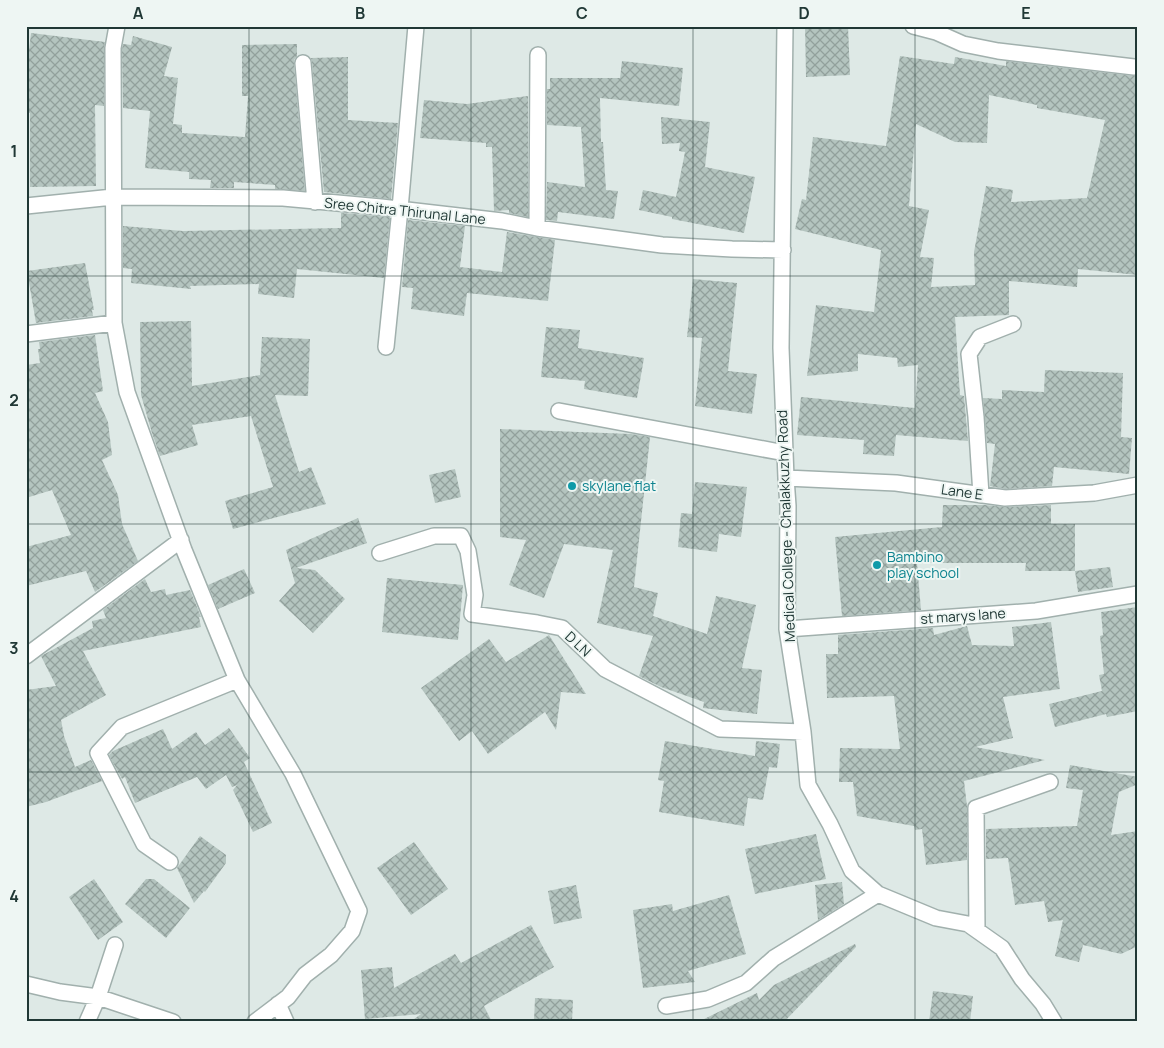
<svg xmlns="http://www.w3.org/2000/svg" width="1164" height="1048" font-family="Manrope,sans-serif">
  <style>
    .building { fill: url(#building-cross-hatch); fill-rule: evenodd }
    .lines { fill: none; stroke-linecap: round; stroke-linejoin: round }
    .street-casing { stroke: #a1b0ad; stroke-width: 18 }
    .street { stroke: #fff; stroke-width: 15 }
    .grid { fill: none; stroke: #203835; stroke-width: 1; stroke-opacity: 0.55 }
    .culture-dot { fill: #0f9aa8; stroke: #eef6f3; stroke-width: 2 }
    .labels { text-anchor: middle; stroke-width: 4; stroke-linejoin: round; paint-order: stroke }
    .street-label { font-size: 14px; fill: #203835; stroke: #eef6f3 }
    .culture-label { font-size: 14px; fill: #0d838f; stroke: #eef6f3; text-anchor: start }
    .neatline { fill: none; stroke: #203835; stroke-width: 2 }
    .grid-label { font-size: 16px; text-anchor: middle; font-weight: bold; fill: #203835 }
  </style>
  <defs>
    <pattern id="building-cross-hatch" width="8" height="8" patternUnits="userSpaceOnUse" patternTransform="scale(1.25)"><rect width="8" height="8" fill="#b4c4bf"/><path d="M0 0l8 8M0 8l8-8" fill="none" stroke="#92a09c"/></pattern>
  </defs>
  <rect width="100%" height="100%" fill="#dee9e6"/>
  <path class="building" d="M805,26H848L850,75L806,77Z
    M31,33L105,42L104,48V106L95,105L96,186L30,187V113H26V77Z
    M133,36L172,47L164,76L178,78L173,124L182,125V133L245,137L248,96H242V45L297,44V56L294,60V64L305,191L275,189V185L234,182V188H210L211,180L189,179V172L145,168L150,111L123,108L122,49L123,44L131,45Z
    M900,56L954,64L955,57L1006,66V61L1133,76H1138V275L1078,269L1077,287L1009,281V315L955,317L960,395L964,396L968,441L896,435L894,456L863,454L864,440L797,435L801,397L915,408L918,365L898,367L897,358L858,354V371L807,376L816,305L874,312L881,250L795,229L802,199L806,200L813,137L886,146ZM989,95L1037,105V108L1105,120L1087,198L1011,202L1013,190L986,186L974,252L975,285L931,287L934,258L920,257L929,210L909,206L916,124L955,142L987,143Z
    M348,57V120L398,123L391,199L324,192L312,62L311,58Z
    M622,61L683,68L679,106L600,98L601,142H603L606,190L618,191L614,219L558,212L557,221L546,220L547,182L585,187L581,127L547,125V89H550V78H620Z
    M528,96V217L509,213V210L494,211L492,147H486V143L420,138L424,100L467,104Z
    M661,117L710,122L705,167L755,177L744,233L672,219V217L639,210L643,190L676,197L685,152L679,151L680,143L662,144Z
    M341,213L390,217L384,278L297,269L294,298L258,294L259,284L190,286L191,289L131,283L132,269L123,268V226L183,231L341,228Z
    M408,220L465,226L460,267L502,272L507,232L555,240L548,301L467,293L464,316L411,309L413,288L402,287Z
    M85,263L94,310H92L93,316L36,323L27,271Z
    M693,279L737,283L728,371L757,374L752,414L695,406L702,338L687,337Z
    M191,321L192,386L260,375L262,337L310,339L308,396L275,395L299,472L311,467L326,504L233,529L225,501L273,487L251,416L192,425L198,445L160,456L152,433L141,395L140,322Z
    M546,327L580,330L578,348L644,358L637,398L584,389L585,381L541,377Z
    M95,335L103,391L95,393L108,422L112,455L102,460L118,495L122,524L138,561L95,592L86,571L26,586V547L71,535L52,490L26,498V365L40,363L38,349H40L39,342Z
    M1045,370L1123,373L1121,437L1132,438L1129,474L1054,467L1052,486L1005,489L990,486L995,444L987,443L983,398L1002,399V390L1044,392Z
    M500,429L631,434L650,437L634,587L658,593L653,616L707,634L716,596L756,605L742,668L762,670L757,714L703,708L704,702L661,687L639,676L653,636L597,623L613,550L564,544L544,598L509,585L526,540L500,537Z
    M455,469L461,497L435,503L429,475Z
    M695,482L747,487L741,537L719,534L717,552L678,547L681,513L692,514Z
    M943,505H985L1005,507L1051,505V524H1075V571H1025L1026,563H917L921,610L842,616L835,537L942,527Z
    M358,518L367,543L296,568L315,570L345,599L313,633L279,601L295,583L286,550Z
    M1110,567L1113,587L1078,592L1075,571Z
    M244,569L255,593L218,609L208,585Z
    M387,578L463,585L458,640L382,632Z
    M145,579L151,592L165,589L166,595L190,590L201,617H199L201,627L83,651L106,695L61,720L64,736L75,767L91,760L102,781L46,802L26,807V690L56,686L41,656L93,628L92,621L106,618L103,610Z
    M1138,607V711L1107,717L1106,714L1055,727L1049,704L1102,691L1099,675L1104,674L1100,636L1103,635L1101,612Z
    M1051,622L1060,689L1003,697L1013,738L975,747L1045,760L964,781L967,806V860L926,865L922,829L915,830L914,826L857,816L853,782H839L840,748L900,749L894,696L827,698L826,654H838V635L933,628L934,635L967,626L972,645L1014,646L1012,627Z
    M549,635L586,694L561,692L556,730L545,712L488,754L472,731L459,741L421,688L489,639L506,662Z
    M229,728L250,758L244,762L272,823L253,832L233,790L237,785L232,787L226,775L206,789L197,777L135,803L125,777L122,779L109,755L113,751L163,729L172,749L196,732L205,745Z
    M665,741L755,756L756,741L780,744L777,768L769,767L763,800L748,798L744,826L659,812L664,781L658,780Z
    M1070,765L1138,777V784L1119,792L1111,835L1138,831V946L1121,954L1083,945L1079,962L1055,956L1063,920L1048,922L1044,901L1015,905L1008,858L986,859V829L1077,826L1083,790L1066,788Z
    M816,834L826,879L755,894L745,849Z
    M200,836L226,855V863L205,892L204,891L194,903L177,868Z
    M414,842L448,889L411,915L377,868Z
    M94,879L123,922L98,940L69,897Z
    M146,879H154L190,908L166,938L125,904Z
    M842,882L844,904L818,920L815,885Z
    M576,885L582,918L554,924L548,891Z
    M729,895L746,954L688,971L695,982L643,988L633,910L672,904L673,911Z
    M531,925L554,967L484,1006L492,1022H410L421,1014L365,1019L361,970L392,967L394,988L455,954L461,963Z
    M855,944L856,947L784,1022H698L757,993L759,1000L774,985Z
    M933,991L973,996L970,1022H929Z
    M535,998L573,1000L572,1022H534Z"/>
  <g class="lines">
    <defs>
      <path id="street" d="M117,26L113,48L114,323L127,392L184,550L237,680L122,727L98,753L144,844L170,862
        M785,26L781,348L786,478L788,506L787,629L803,732L808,785L830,824L852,871L878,894L936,918L968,924L1002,948L1022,979L1043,1004L1054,1022
        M913,26L936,32L963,44L998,51L1134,67
        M303,63L315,202
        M26,206L113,197L283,198L381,207L502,221L537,228L662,245L732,249L783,250
        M537,228L538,55
        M26,334L114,323
        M386,347L400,209L416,26
        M559,411L785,453
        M786,478L896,483L1005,498L1094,493L1138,485
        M981,495L976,417L969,354L980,337L1013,324
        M380,553L434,536H461L468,551L475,595L472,614L537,623L562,628L605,669L720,729L803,732
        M787,629L1036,611L1138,594
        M26,656L181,540
        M237,680L293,774L359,911L352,931L331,955L305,975L288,997L255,1022
        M977,930L976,808L1050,782
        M26,984L60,992L98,997L173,1022
        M278,1004L286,1022
        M666,1006L708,999L746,983L774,958L878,894
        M87,1022L98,997L115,945"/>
    </defs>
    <use href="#street" class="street-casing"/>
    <use href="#street" class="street"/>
  </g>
  <path class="grid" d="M249,26V1022M471,26V1022M693,26V1022M915,26V1022M26,276H1138M26,524H1138M26,772H1138"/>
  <g class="culture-dot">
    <circle cx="572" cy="486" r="5"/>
    <circle cx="877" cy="565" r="5"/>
  </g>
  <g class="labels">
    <g class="street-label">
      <text transform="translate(405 211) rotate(6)" y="5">Sree Chitra Thirunal Lane</text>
      <text transform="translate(962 492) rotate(8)" y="5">Lane E</text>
      <text transform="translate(786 526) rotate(-92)" y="5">Medical College - Chalakkuzhy Road</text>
      <text transform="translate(963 616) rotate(-4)" y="5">st marys lane</text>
      <text transform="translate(578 644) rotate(43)" y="5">D LN</text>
    </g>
    <g class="culture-label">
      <text x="582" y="491">skylane flat</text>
      <text x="887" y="562">Bambino<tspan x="887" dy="16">play school</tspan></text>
    </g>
  </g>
  <rect width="1164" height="1048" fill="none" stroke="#eef6f3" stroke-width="55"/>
  <rect x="28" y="28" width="1108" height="992" class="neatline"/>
  <g class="grid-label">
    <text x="138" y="19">A</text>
    <text x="360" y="19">B</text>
    <text x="582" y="19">C</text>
    <text x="804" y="19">D</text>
    <text x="1026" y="19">E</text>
    <text x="14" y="157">1</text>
    <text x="14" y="406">2</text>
    <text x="14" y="654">3</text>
    <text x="14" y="902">4</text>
  </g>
</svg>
